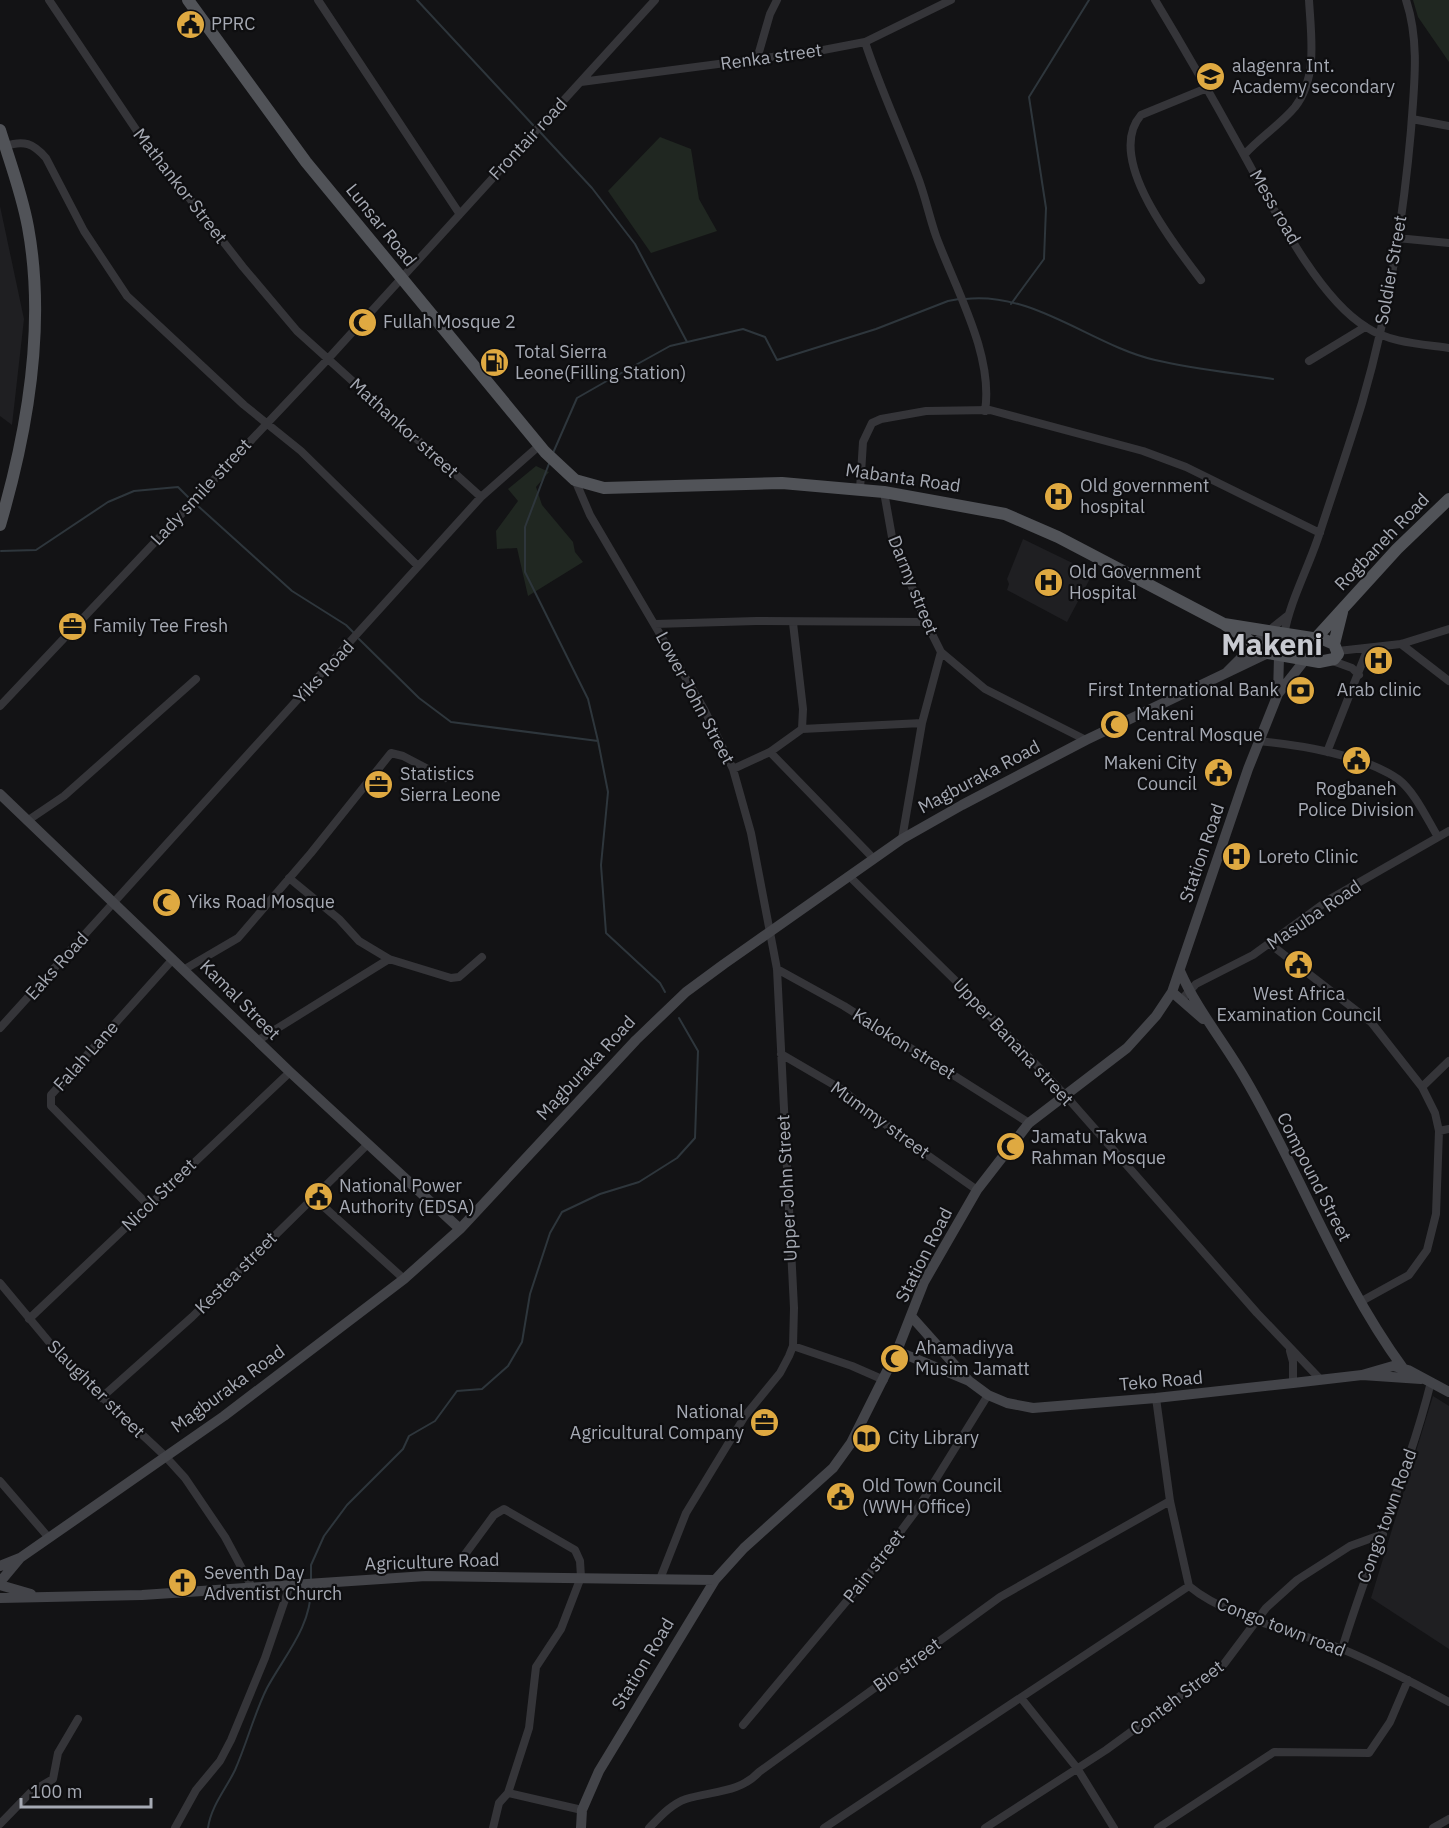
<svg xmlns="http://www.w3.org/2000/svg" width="1449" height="1828" font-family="'IBM Plex Sans',sans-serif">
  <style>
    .built { fill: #1f1f22 }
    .green { fill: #202721 }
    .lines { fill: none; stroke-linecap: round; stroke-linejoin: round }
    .stream { stroke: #2e363c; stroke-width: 2 }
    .street { stroke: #353539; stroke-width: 8 }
    .secondary { stroke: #434449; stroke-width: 10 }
    .primary { stroke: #515358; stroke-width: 12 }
    .labels { text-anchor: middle; stroke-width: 4.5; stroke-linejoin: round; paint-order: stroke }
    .poi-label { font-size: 18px; fill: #a6aab4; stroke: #0e0e10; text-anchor: start }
    .street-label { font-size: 18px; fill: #a6aab4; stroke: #0e0e10 }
    .town-label { font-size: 30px; font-weight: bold; fill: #c7c9d0; stroke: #0e0e10 }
  </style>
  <rect width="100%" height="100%" fill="#131315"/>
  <path class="built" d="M0,206L24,319L12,425L0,416Z
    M1023,539L1093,573L1067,622L1007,590L1009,584L1007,579Z
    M1433,1396L1449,1406V1649L1371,1598Z"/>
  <path class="green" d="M1413,0H1449V62L1418,17Z
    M660,137L691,149L699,199L717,231L651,253L608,191Z
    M536,466L549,472L536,487L542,505L573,542L575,552L583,562L528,596L517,548L497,549L496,531L518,501L508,489Z"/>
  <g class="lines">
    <path class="stream" d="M417,0L533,125
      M540,132L592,188L635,244L687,342
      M965,299C1034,291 1091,345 1155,360C1193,369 1234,373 1273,379
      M1011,304L1044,259L1046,208L1029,97L1089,0
      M553,453L577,398L605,382L670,346L743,329L765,337L777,360L876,329L948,301L959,299
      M550,461L525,527V572L588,699L598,741L608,792L601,865L606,933L660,983L665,992
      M198,506L292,591L346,625L354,633
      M1,551L36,550L108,502L134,491L178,487L188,497
      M359,639L419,698L451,722L598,741
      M311,1579V1565L324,1536L347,1505L403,1449L409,1436L435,1421L457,1391L482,1389L508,1366L522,1342L530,1294L550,1233L562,1212L600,1194L639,1182L677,1158L695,1138L698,1051L679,1018
      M208,1828C211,1806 226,1789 235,1770C247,1743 254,1714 267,1688C285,1655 311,1627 311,1588"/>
    <path class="street" d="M49,0L137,131L243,267L297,331L481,497
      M318,0L459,213
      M1155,0C1184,48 1212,97 1239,146C1269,199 1315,296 1366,327C1390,343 1421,344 1449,348
      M865,42C880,88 900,130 917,175C925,195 929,216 936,236C955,288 994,355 985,411
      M757,59L770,14L777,0
      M581,82L818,51L865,42L951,0
      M1412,119L1449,126
      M5,146C24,140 33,143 46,158L84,231L127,296L244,405L301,451L418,566
      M1244,155C1260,137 1280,125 1295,107C1318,78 1311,35 1309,0
      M1397,238L1449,243
      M1201,280C1175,245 1104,158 1141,115L1207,88
      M1309,361L1365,327
      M575,480L590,515L704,709L733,769L751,833L777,969L794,1308L793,1346L789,1356L780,1373L745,1416L686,1513L660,1579
      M860,489L863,442L872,423L881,419L926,411L990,410L1143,451L1186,467L1320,533
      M884,492L892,537L926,622L941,652L985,689L1086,740
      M793,623L803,709L802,729
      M655,624L756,621L926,622
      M1267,632L1287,616
      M1284,635C1290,600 1309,567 1320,532C1334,489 1349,446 1362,403C1388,314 1403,222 1411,130C1414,86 1420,42 1406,0
      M1401,644L1449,681
      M1338,651L1401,644L1449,629
      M1330,660L1352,668L1359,675
      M0,706L327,360L655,0
      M1258,741C1300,745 1363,755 1398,779C1415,792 1427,819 1438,837
      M770,752L874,859
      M1327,752L1368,648
      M733,769L770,752L802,729L922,723
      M27,821L64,796L196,679
      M902,839L922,723L941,652
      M849,876L966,991L1065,1095L1257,1313L1321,1380
      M289,878L339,919L359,941L389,959L451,978L459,977L482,957
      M1270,944L1371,1022L1422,1087L1435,1113L1439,1131L1436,1214L1427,1250L1409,1275L1360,1302
      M185,969L238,938L311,853L391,753L403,756L445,778
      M777,969L844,1006L1029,1123
      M1181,1000L1196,984L1253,955L1330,899L1449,831
      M0,1028L481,497L540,445
      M257,1041L389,959
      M781,1054L841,1089L899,1135L977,1190
      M1422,1087L1449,1061
      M1439,1131L1449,1129
      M313,1197L404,1279
      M148,1205L51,1106V1095L173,959
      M0,1283L69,1366L165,1456L185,1478L225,1537L253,1589
      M29,1319L290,1072
      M793,1346L852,1366L884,1380
      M1290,1351L1293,1362V1383
      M101,1398L192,1317L368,1144
      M1156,1398L1170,1501L1189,1586C1227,1618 1296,1631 1342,1649C1378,1664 1414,1683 1449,1702
      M0,1481L49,1538
      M463,1557L494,1515L504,1509L575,1550L580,1561L581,1577L561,1629L536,1667L529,1728L508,1793L499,1803L493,1828
      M1342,1649C1369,1559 1408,1474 1431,1382
      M1021,1698L1077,1768L1114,1828
      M743,1725L866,1578L918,1508L988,1395
      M508,1793L582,1810
      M0,1824L31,1792L53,1779L58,1753L78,1719
      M175,1828L196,1790L220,1761L231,1740L265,1658L290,1585
      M649,1828C659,1818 671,1804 686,1799C711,1791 740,1793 759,1772L1000,1597L1170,1501
      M824,1828L1189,1586
      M985,1828L1106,1750L1224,1664L1266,1608L1297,1580L1350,1546L1383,1534
      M1158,1828L1274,1752L1369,1753L1390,1722L1408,1680
      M1433,1828L1449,1819"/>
    <path class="secondary" d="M1227,672L1266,633
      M1278,694L1304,661
      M0,794L290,1072L460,1229
      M1180,971C1197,1010 1225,1043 1246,1080C1301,1174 1338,1279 1403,1368
      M1172,992L1203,1019
      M911,1316L969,1381
      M897,1351L969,1381L988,1395L1007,1403L1033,1408L1156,1398L1293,1383L1362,1375L1393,1366L1408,1370L1449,1392
      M1362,1375L1421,1379
      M0,1566L20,1558
      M0,1582L20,1558L224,1416L404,1279L460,1229L636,1040L686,992L724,964L902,839L962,805L1086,740L1268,653
      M0,1585L31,1594
      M0,1598L142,1595L426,1576L715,1580
      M581,1828L582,1810L599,1771L715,1580L744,1548L833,1468L851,1443L897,1351L924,1282L977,1190L1029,1123L1127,1048L1156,1016L1172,992L1248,769L1278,694L1279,657"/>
    <path class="primary" d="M188,0L306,162L545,452L575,480L604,488L782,483L884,492L1005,514L1058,537L1224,624L1268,653L1319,662L1334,659L1338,654L1334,644L1325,640L1224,624
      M0,130C10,162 22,194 28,227C46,325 28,430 0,525
      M1316,638L1397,549L1449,499
      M1334,644L1342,612"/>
  </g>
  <defs>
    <symbol id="civic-disc" viewBox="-11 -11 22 22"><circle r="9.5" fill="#dfa941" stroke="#0e0e10"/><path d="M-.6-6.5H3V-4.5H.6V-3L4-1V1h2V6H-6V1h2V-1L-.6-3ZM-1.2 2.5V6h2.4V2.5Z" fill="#111"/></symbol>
    <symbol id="school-disc" viewBox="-11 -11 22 22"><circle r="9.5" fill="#dfa941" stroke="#0e0e10"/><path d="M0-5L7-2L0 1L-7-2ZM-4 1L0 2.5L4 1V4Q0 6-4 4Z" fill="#111"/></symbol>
    <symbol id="mosque-disc" viewBox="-11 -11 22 22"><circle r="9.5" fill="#dfa941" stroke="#0e0e10"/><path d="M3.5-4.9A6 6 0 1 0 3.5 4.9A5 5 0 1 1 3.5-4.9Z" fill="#111"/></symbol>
    <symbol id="fuel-disc" viewBox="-11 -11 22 22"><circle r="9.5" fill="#dfa941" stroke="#0e0e10"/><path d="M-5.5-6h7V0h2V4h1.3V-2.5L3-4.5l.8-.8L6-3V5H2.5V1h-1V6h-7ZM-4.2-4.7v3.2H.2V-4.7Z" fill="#111"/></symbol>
    <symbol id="hospital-disc" viewBox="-11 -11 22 22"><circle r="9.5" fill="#dfa941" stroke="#0e0e10"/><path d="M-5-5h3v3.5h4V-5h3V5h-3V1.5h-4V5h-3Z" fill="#111"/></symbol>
    <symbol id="office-disc" viewBox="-11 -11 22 22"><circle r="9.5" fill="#dfa941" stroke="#0e0e10"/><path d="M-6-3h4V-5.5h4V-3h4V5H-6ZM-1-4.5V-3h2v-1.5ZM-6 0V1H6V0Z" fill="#111"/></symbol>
    <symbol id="bank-disc" viewBox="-11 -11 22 22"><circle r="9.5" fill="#dfa941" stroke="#0e0e10"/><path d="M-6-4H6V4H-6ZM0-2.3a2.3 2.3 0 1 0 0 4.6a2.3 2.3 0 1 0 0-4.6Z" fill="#111"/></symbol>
    <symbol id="library-disc" viewBox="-11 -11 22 22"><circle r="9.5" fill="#dfa941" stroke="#0e0e10"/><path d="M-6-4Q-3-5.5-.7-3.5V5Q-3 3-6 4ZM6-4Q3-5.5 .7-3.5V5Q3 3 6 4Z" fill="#111"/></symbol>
    <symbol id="church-disc" viewBox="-11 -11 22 22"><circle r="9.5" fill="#dfa941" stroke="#0e0e10"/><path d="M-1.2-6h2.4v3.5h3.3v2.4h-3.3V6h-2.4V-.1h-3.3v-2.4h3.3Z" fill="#111"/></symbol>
  </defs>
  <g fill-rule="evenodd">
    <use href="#civic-disc" x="174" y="8" width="33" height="33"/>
    <use href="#school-disc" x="1194" y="60" width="33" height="33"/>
    <use href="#mosque-disc" x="346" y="306" width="33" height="33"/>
    <use href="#fuel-disc" x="478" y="346" width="33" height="33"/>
    <use href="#hospital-disc" x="1042" y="480" width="33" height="33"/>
    <use href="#hospital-disc" x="1032" y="566" width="33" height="33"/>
    <use href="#office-disc" x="56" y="610" width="33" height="33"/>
    <use href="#hospital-disc" x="1362" y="644" width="33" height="33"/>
    <use href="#bank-disc" x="1284" y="674" width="33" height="33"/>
    <use href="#mosque-disc" x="1098" y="708" width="33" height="33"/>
    <use href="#civic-disc" x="1340" y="744" width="33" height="33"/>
    <use href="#civic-disc" x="1202" y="756" width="33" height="33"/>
    <use href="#office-disc" x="362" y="768" width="33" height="33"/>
    <use href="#hospital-disc" x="1220" y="840" width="33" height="33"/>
    <use href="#mosque-disc" x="150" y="886" width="33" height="33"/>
    <use href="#civic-disc" x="1282" y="948" width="33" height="33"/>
    <use href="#mosque-disc" x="994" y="1130" width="33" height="33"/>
    <use href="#civic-disc" x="302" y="1180" width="33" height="33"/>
    <use href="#mosque-disc" x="878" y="1342" width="33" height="33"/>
    <use href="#office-disc" x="748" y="1406" width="33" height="33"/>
    <use href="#library-disc" x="850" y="1422" width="33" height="33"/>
    <use href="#civic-disc" x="824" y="1480" width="33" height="33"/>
    <use href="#church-disc" x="166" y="1566" width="33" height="33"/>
  </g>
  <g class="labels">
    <g class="poi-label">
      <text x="211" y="30">PPRC</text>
      <text x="1232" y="72">alagenra Int.<tspan x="1232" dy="21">Academy secondary</tspan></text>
      <text x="383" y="328">Fullah Mosque 2</text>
      <text x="515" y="358">Total Sierra<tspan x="515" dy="21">Leone(Filling Station)</tspan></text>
      <text x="1080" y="492">Old government<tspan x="1080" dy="21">hospital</tspan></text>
      <text x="1069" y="578">Old Government<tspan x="1069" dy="21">Hospital</tspan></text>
      <text x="93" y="632">Family Tee Fresh</text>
      <text x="1279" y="696" text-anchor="end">First International Bank</text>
      <text x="1379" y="696" text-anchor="middle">Arab clinic</text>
      <text x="1136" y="720">Makeni<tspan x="1136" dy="21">Central Mosque</tspan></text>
      <text x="1197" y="769" text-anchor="end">Makeni City<tspan x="1197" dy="21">Council</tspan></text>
      <text x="400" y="780">Statistics<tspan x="400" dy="21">Sierra Leone</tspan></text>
      <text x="1356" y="795" text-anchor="middle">Rogbaneh<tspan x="1356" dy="21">Police Division</tspan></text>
      <text x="1258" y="863">Loreto Clinic</text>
      <text x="188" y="908">Yiks Road Mosque</text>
      <text x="1299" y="1000" text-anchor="middle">West Africa<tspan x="1299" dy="21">Examination Council</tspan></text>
      <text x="1031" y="1143">Jamatu Takwa<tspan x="1031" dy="21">Rahman Mosque</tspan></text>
      <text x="339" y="1192">National Power<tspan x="339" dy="21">Authority (EDSA)</tspan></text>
      <text x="915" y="1354">Ahamadiyya<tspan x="915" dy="21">Musim Jamatt</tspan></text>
      <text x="744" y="1418" text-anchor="end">National<tspan x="744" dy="21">Agricultural Company</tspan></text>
      <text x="888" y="1444">City Library</text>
      <text x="862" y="1492">Old Town Council<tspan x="862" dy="21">(WWH Office)</tspan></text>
      <text x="204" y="1579">Seventh Day<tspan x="204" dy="21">Adventist Church</tspan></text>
    </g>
    <g class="street-label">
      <text transform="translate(771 57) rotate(-8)" y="6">Renka street</text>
      <text transform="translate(528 139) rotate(-47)" y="6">Frontair road</text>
      <text transform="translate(180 186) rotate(52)" y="6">Mathankor Street</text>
      <text transform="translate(1275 207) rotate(60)" y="6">Mess road</text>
      <text transform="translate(381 225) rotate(51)" y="6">Lunsar Road</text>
      <text transform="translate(1391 270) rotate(-80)" y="6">Soldier Street</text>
      <text transform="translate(404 428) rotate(42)" y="6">Mathankor street</text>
      <text transform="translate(903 478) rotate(8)" y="6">Mabanta Road</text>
      <text transform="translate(201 492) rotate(-47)" y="6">Lady smile street</text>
      <text transform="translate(1382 542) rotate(-46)" y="6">Rogbaneh Road</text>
      <text transform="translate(913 585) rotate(68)" y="6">Darmy street</text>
      <text transform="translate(324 672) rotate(-47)" y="6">Yiks Road</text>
      <text transform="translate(695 698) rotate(62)" y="6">Lower John Street</text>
      <text transform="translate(979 777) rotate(-28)" y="6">Magburaka Road</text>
      <text transform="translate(1202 853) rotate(-71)" y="6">Station Road</text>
      <text transform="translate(1314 915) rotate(-34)" y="6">Masuba Road</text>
      <text transform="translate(57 966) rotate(-48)" y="6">Eaks Road</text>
      <text transform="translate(240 1000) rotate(45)" y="6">Kamal Street</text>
      <text transform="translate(1013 1042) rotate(47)" y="6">Upper Banana street</text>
      <text transform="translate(904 1044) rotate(32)" y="6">Kalokon street</text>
      <text transform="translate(86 1056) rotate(-48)" y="6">Falah Lane</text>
      <text transform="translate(586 1068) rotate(-47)" y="6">Magburaka Road</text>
      <text transform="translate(880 1120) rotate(36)" y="6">Mummy street</text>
      <text transform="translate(1314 1177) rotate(63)" y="6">Compound Street</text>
      <text transform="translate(787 1188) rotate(-93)" y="6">Upper John Street</text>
      <text transform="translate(159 1195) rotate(-44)" y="6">Nicol Street</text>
      <text transform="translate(924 1255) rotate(-63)" y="6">Station Road</text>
      <text transform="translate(236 1273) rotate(-45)" y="6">Kestea street</text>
      <text transform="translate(1161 1381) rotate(-5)" y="6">Teko Road</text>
      <text transform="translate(96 1389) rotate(45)" y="6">Slaughter street</text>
      <text transform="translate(228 1389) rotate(-36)" y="6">Magburaka Road</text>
      <text transform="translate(1387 1516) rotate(-70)" y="6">Congo town Road</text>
      <text transform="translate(432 1562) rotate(-2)" y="6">Agriculture Road</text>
      <text transform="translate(874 1566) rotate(-52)" y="6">Pain street</text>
      <text transform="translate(1281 1627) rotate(21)" y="6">Congo town road</text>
      <text transform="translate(643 1664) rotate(-59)" y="6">Station Road</text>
      <text transform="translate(907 1665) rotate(-36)" y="6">Bio street</text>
      <text transform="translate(1177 1698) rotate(-37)" y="6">Conteh Street</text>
    </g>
    <g class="town-label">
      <text x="1272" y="655">Makeni</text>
    </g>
  </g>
  <path d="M21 1798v9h130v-9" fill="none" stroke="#a6aab4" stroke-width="3"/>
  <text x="30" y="1798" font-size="18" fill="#a6aab4" stroke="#0e0e10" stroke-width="4.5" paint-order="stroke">100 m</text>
</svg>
